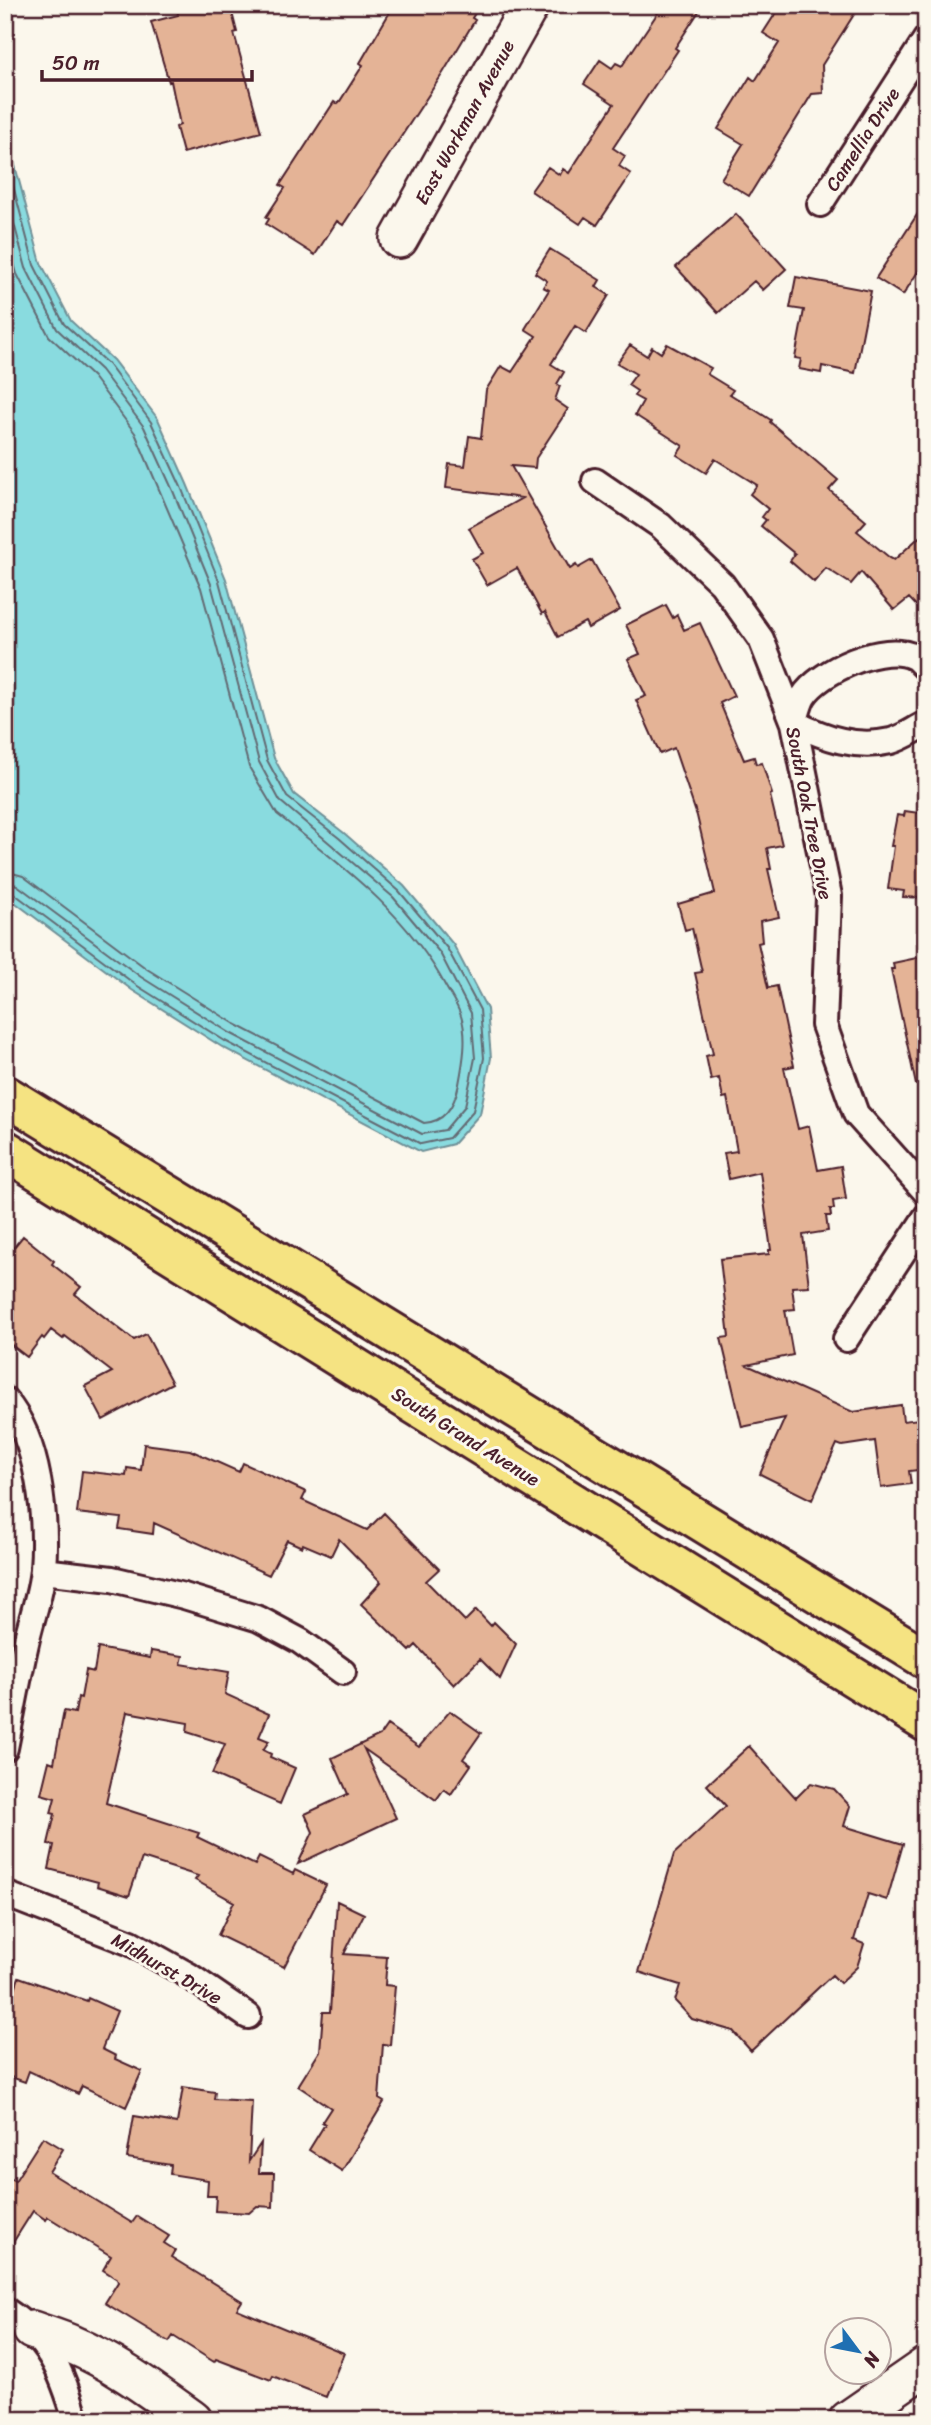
<svg xmlns="http://www.w3.org/2000/svg" width="931" height="2425" font-family="Sriracha,sans-serif">
  <style>
    .water { fill: #89dbdf; stroke: #709097; stroke-width: 2 }
    .lines { fill: none; stroke-linecap: round; stroke-linejoin: round }
    .shore { stroke: #636a73; stroke-width: 2 }
    .building { fill: #e4b396; stroke: #4a1f2b; stroke-width: 2 }
    .street-casing { stroke: #4a1f2b; stroke-width: 30 }
    .secondary-casing { stroke: #4a1f2b; stroke-width: 42 }
    .primary-casing { stroke: #4a1f2b; stroke-width: 44 }
    .street { stroke: #fbf7ec; stroke-width: 24 }
    .secondary { stroke: #fbf7ec; stroke-width: 37 }
    .primary { stroke: #f5e382; stroke-width: 38 }
    .labels { text-anchor: middle; stroke-width: 6; stroke-linejoin: round; paint-order: stroke }
    .street-label { font-size: 19px; fill: #4a1f2b; stroke: #fbf7ec }
  </style>
  <rect width="100%" height="100%" fill="#fbf7ec"/>
  <filter id="ink" filterUnits="userSpaceOnUse"><feTurbulence type="fractalNoise" baseFrequency=".0143" numOctaves="2"/><feDisplacementMap in="SourceGraphic" scale="14" xChannelSelector="R" yChannelSelector="G"/><feConvolveMatrix kernelMatrix="1 2 1 2 8 2 1 2 1" color-interpolation-filters="sRGB"/></filter>
  <g filter="url(#ink)">
    <path class="water" d="M5,128L41,263L71,321L113,360L158,419L187,484L226,579L274,758L294,794L344,833L404,886L453,944L487,1009L491,1058L480,1114L453,1144L421,1152L222,1047L132,990L5,895Z"/>
    <g class="lines">
      <path class="shore" d="M5,155L34,265L64,324L108,364L151,422L181,487L219,581L267,760L287,797L339,838L399,891L447,948L480,1010L484,1058L473,1111L449,1138L421,1144L225,1041L136,985L12,892L5,890
        M5,190L26,268L57,329L101,370L144,427L173,491L211,584L259,762L280,801L393,897L440,953L471,1013L475,1058L465,1106L445,1130L422,1134L230,1033L141,977L17,885L5,882
        M5,232L17,274L49,336L93,377L135,433L201,588L249,767L277,814C341,865 408,914 446,987C451,996 458,1006 461,1016C468,1037 463,1063 459,1084C455,1104 446,1122 424,1123L235,1024L147,969L23,876L5,871"/>
    </g>
    <path class="building" d="M177,5H230L237,32L234,33L261,132L183,153L176,127L180,125L171,81L169,82L151,22L178,15Z
      M394,5H480L472,18L475,20L443,73L343,225L337,221L315,255L266,224L269,219L266,217L285,188L280,185L334,102L337,104L340,101L363,65L360,63Z
      M663,5H703L675,48L678,50L613,148L625,156L619,166L631,174L597,225L585,217L580,224L531,191L548,167L560,175L563,169L569,173L614,104L584,84L600,60L612,68L616,63L622,66Z
      M781,5H860L822,65L823,93L812,94L749,196L721,179L743,144L718,129L750,77L755,81L779,43L763,33Z
      M926,201V259L903,295L876,278Z
      M736,214L786,269L763,290L754,281L718,313L676,267Z
      M550,249L600,280L596,287L609,295L586,333L575,326L551,364L564,372L557,384L560,386L555,400L568,409L536,458L535,468L511,466L570,569L576,565L578,568L592,560L620,610L588,628L585,622L558,637L545,612L542,614L517,568L487,585L472,559L483,553L469,528L522,498L446,488L449,464L465,466L469,436L481,438L486,390L501,366L512,372L536,336L525,329L549,290L543,287L547,281L535,273Z
      M796,277L871,291L855,373L822,366L821,373L799,369L801,359L795,358L804,310L790,308Z
      M667,344L711,368L707,374L733,390L730,394L771,420L770,422L838,480L829,490L866,521L857,531L890,558L894,560L926,531V616L909,598L894,610L861,572L851,584L826,568L814,582L790,561L795,554L761,526L766,520L762,517L768,509L750,494L757,485L715,459L706,473L677,455L683,446L635,415L643,401L634,396L637,391L628,385L636,374L617,363L630,345L647,356L652,347L661,353Z
      M666,605L673,618L677,615L684,630L700,623L734,696L720,703L744,760L754,757L756,764L762,763L772,794L770,795L782,845L767,848L771,869H768L779,917L760,921L762,942L758,943L768,988L777,986L783,1014L794,1066L784,1068L798,1129L809,1126L818,1170L841,1166L846,1199L833,1201L834,1209H830L831,1216H826L828,1231L803,1235L809,1286L792,1287L795,1309L785,1310L793,1355L747,1365L853,1412L901,1405L903,1421L919,1419L920,1424L926,1423V1469L909,1471L911,1484L881,1488L875,1441L842,1446L837,1444L812,1500L760,1474L785,1418L742,1427L721,1338L729,1337L720,1259L769,1254V1250H771L760,1172L729,1179L724,1153L737,1151L727,1097L723,1098L719,1078L711,1080L706,1056L713,1054L695,973L702,972L692,928L685,930L678,904L715,893L697,816L674,748L660,754L636,700L646,696L628,659L640,654L626,625Z
      M905,811L926,814V898L903,897L904,891L888,889L894,846H891L897,815L904,816Z
      M926,956V1084L916,1085L891,969H894L893,963Z
      M23,1236L54,1261L52,1264L81,1287L75,1294L134,1340L146,1334L172,1383L103,1420L85,1386L112,1372L65,1336L63,1339L51,1330L44,1339L42,1337L27,1357L5,1340V1258Z
      M144,1444L190,1450L239,1472L243,1463L306,1492L302,1500L367,1530L384,1513L439,1569L426,1581L465,1621L476,1610L491,1626L494,1622L516,1644L500,1679L480,1659L454,1685L416,1645L410,1651L361,1604L381,1582L339,1539L331,1556L303,1544L302,1547L287,1540L269,1575L154,1523L153,1534L119,1529L121,1518L77,1513L82,1471L126,1476L127,1468L141,1470Z
      M98,1648L150,1658L151,1651L183,1656L181,1664L229,1672L225,1694L269,1714L259,1737L269,1741L263,1750L271,1754L270,1757L295,1768L280,1804L212,1774L225,1744L187,1732L188,1723L127,1712L106,1803L199,1833L197,1837L255,1865L259,1857L293,1874L295,1870L326,1885L284,1967L218,1935L234,1902L195,1880L198,1876L142,1858L129,1896L97,1886L98,1882L49,1869L54,1845L48,1844L55,1814L51,1813L55,1798L41,1794L49,1761L54,1763L64,1711L75,1713L78,1697L81,1698L86,1670L94,1672Z
      M450,1711L481,1733L463,1759L471,1765L451,1794L444,1789L436,1800L364,1749L396,1818L298,1864L313,1832L305,1814L348,1794L332,1758L380,1735L387,1725L419,1747Z
      M749,1746L796,1798L811,1783L834,1789L850,1806L844,1826L903,1844L887,1900L868,1894L854,1940L864,1944L857,1967L840,1983L832,1975L751,2051L733,2031L692,2019L675,2001L680,1985L639,1972L674,1854L726,1806L707,1785Z
      M337,1901L364,1914L344,1954L387,1957L385,1985L395,1986L390,2045L383,2044L379,2099L384,2102L342,2171L309,2150L325,2124L322,2122L331,2108L298,2086L320,2051L323,2012H330Z
      M19,1977L87,2001L88,1998L117,2011L102,2049L116,2056L115,2059L142,2071L126,2107L82,2086L78,2094L29,2071L25,2082L5,2075V1999L11,2001Z
      M183,2087L215,2092L214,2099L252,2101L249,2161L261,2143L259,2173H274L273,2207L257,2206L249,2213L215,2211L216,2196H207L208,2180L170,2174L171,2165L127,2158L134,2116L177,2123Z
      M43,2137L63,2149L49,2172L132,2223L137,2216L169,2236L164,2243L175,2250L171,2257L242,2301L237,2309L344,2353L326,2397L280,2379L273,2376L271,2380L216,2359L214,2362L173,2336L169,2342L105,2303L118,2282L117,2279L103,2270L111,2256L48,2217L46,2220L33,2211L5,2255V2175L15,2181Z"/>
    <g class="lines">
      <defs>
        <path id="street" d="M820,204L926,39
          M595,481L661,526L722,584L761,639L794,723L829,896L824,1025L856,1114L926,1192
          M926,668C922,665 918,659 914,657C885,641 819,671 803,697C799,704 797,715 794,723C826,738 855,749 891,741C903,738 915,729 926,724
          M846,1339L926,1217
          M5,1400C39,1439 47,1519 43,1569C41,1594 31,1619 26,1643C18,1678 12,1713 5,1748
          M43,1571L112,1579L184,1596L259,1619L300,1641L343,1672
          M5,1894L131,1943L188,1975L248,2016
          M5,2310C49,2339 62,2371 76,2420"/>
        <path id="secondary" d="M399,239L530,5
          M32,2330C46,2335 60,2339 73,2345C116,2363 155,2393 193,2420
          M848,2420L926,2366"/>
        <path id="primary" d="M5,1095L926,1659
          M5,1150L926,1722"/>
      </defs>
      <use href="#street" class="street-casing"/>
      <use href="#secondary" class="secondary-casing"/>
      <use href="#primary" class="primary-casing"/>
      <use href="#street" class="street"/>
      <use href="#secondary" class="secondary"/>
      <use href="#primary" class="primary"/>
    </g>
  </g>
  <g class="labels">
    <g class="street-label">
      <text transform="translate(464 122) rotate(-61)" y="7">East Workman Avenue</text>
      <text transform="translate(862 139) rotate(-57)" y="7">Camellia Drive</text>
      <text transform="translate(810 813) rotate(79)" y="7">South Oak Tree Drive</text>
      <text transform="translate(466 1436) rotate(32)" y="7">South Grand Avenue</text>
      <text transform="translate(167 1968) rotate(30)" y="7">Midhurst Drive</text>
    </g>
  </g>
  <rect width="931" height="2425" fill="none" stroke="#fbf7ec" stroke-width="28"/>
  <rect x="14" y="14" width="903" height="2397" fill="none" stroke="#4a1f2b" stroke-width="2.5" filter="url(#ink)"/>
  <g transform="translate(858 2351) rotate(122)"><circle r="33" fill="#fbf7ec" stroke="#b4a19f" stroke-width="2"/>
  <path d="M0-5L12 26L0 18L-12 26Z" fill="#1f6fb2"/>
  <text y="-10" font-size="19" font-weight="bold" text-anchor="middle" fill="#4a1f2b">N</text>
  </g>
  <path d="M42 70v10h210v-10" fill="none" stroke="#4a1f2b" stroke-width="3.5"/>
  <text x="52" y="70" font-size="21" fill="#4a1f2b" stroke="#fbf7ec" stroke-width="5" paint-order="stroke">50 m</text>
</svg>
